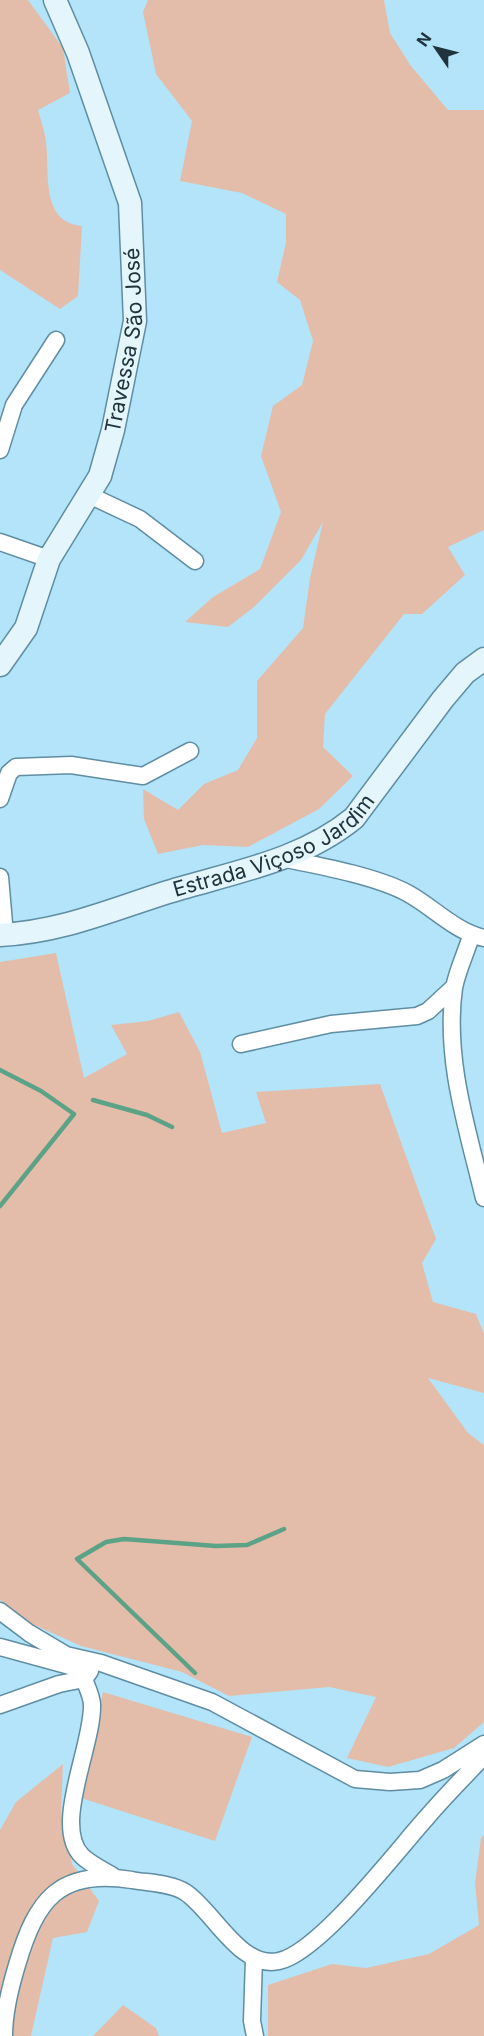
<svg xmlns="http://www.w3.org/2000/svg" width="484" height="2036" font-family="Inter,sans-serif">
  <style>
    .green { fill: #e4bdaa }
    .lines { fill: none; stroke-linecap: round; stroke-linejoin: round }
    .stream { stroke: #5ca287; stroke-width: 4.5 }
    .street-casing { stroke: #5f8da1; stroke-width: 19 }
    .secondary-casing { stroke: #5f8da1; stroke-width: 25 }
    .street { stroke: #fff; stroke-width: 16 }
    .secondary { stroke: #e4f5fc; stroke-width: 22 }
    .labels { text-anchor: middle; stroke-width: 6; stroke-linejoin: round; paint-order: stroke }
    .street-label { font-size: 21px; fill: #21343d; stroke: #b3e4f9 }
  </style>
  <rect width="100%" height="100%" fill="#b3e4f9"/>
  <path class="green" d="M0,0H28L63,48L70,93L38,110C41,121 45,132 46,142C50,173 40,222 82,226L78,296L60,309L0,270Z
    M148,0H384L390,33L411,66L448,110H484V530L448,547L465,575L422,614H404L325,714L323,747L353,776L319,809L248,847L203,845L158,854L144,819L143,789L178,810L204,784L238,770L257,738V681L303,628L310,578L323,522L301,560L254,607L228,627L185,622L213,597L260,569L281,512L261,456L273,406L302,385L313,341L300,300L277,282L286,242V214L242,193L180,181L192,121L156,74L143,12Z
    M56,953L84,1078L127,1054L111,1025L148,1021L179,1012L200,1052L222,1133L266,1123L256,1092L380,1084L436,1239L422,1263L433,1302L476,1314L484,1334V1393L428,1378L468,1433L484,1445V1722L454,1748L388,1767L347,1758L376,1697L329,1687L229,1696L182,1672L81,1646L19,1618L0,1600V962Z
    M103,1692L252,1737L215,1841L81,1798Z
    M63,1764L61,1812L72,1864L99,1901L87,1932L53,1938L31,2036H0V1830L16,1802Z
    M484,1835V2036H268V1985L332,1964L366,1968L429,1954L479,1925L475,1883L481,1838Z
    M123,2005L156,2028L159,2036H93Z"/>
  <g class="lines">
    <path class="stream" d="M0,1070L41,1091L74,1114L0,1206
      M93,1100L147,1115L172,1127
      M195,1673L77,1559L106,1542L124,1539L216,1546L247,1545L284,1529"/>
    <defs>
      <path id="street" d="M0,450L14,405L56,340
        M89,495L140,519L195,561
        M0,542L49,559
        M0,799L9,773L16,767L71,765L143,776L190,751
        M286,859C321,866 379,877 409,894C434,908 456,932 484,938
        M0,877L5,935
        M471,936C466,953 457,971 454,988C444,1059 468,1131 484,1198
        M241,1044L331,1024L417,1016L428,1011L454,987
        M0,1611L29,1633L66,1655L101,1663L212,1702L355,1779L390,1782L420,1780L443,1770L484,1744
        M0,1647L77,1668
        M84,1679C87,1687 92,1697 92,1705C93,1746 52,1826 82,1856C90,1864 103,1870 113,1876
        M0,1705L59,1684L84,1679L90,1671
        M254,1958L252,2021L255,2036
        M4,2036C4,2011 10,1988 17,1965C36,1900 59,1868 132,1880C148,1883 171,1883 185,1892C213,1910 240,1970 279,1961C320,1952 398,1849 428,1816C446,1795 465,1776 484,1756"/>
      <g id="secondary">
        <path id="s1" d="M0,665L26,628L49,559L100,476L113,430L135,321L130,203L78,53L55,0"/>
        <path id="s2" d="M0,935C61,932 111,910 168,892C233,872 300,862 354,818L443,699L465,673L484,659"/>
      </g>
    </defs>
    <use href="#street" class="street-casing"/>
    <use href="#secondary" class="secondary-casing"/>
    <use href="#street" class="street"/>
    <use href="#secondary" class="secondary"/>
  </g>
  <g class="labels">
    <g class="street-label">
      <text dy="7" stroke="none"><textPath href="#s1" startOffset="354">Travessa São José</textPath></text>
      <text dy="7" stroke="none"><textPath href="#s2" startOffset="291">Estrada Viçoso Jardim</textPath></text>
    </g>
  </g>
  <g transform="translate(436 48) rotate(305)" stroke="#b3e4f9" stroke-width="4.5" paint-order="stroke">
  <path d="M0-4.5L10 22L0 15L-10 22Z" fill="#21343d"/>
  <text y="-9" font-size="16" font-weight="bold" text-anchor="middle" fill="#21343d">N</text>
  </g>
</svg>
